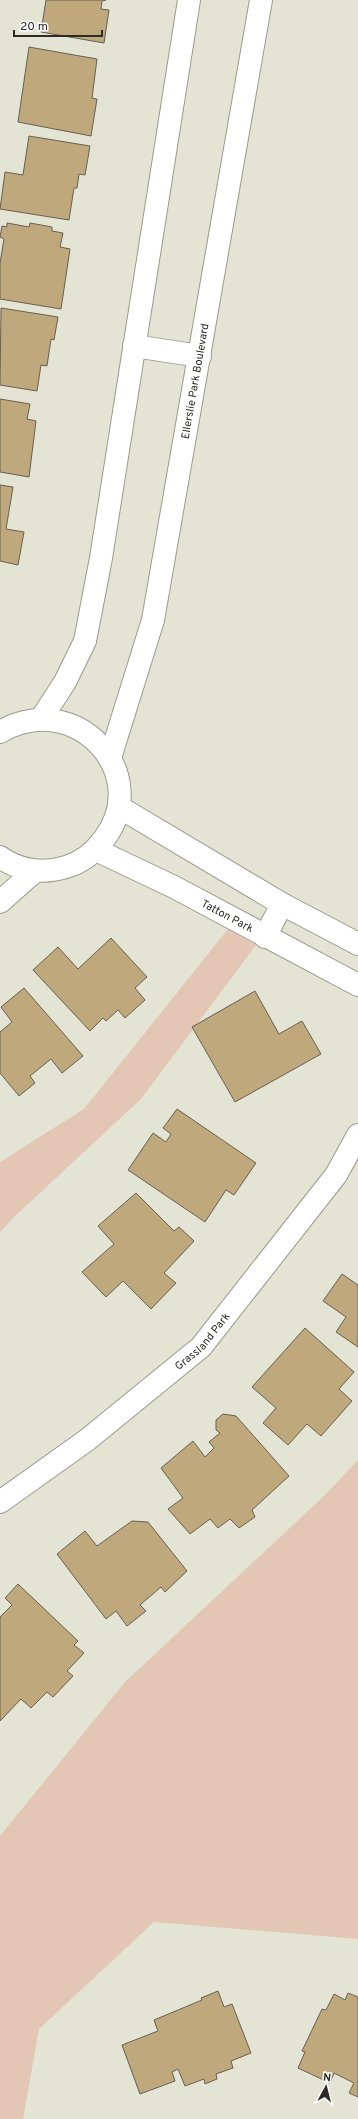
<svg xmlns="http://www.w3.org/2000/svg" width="358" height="2119" font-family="Overpass,sans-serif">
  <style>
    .green { fill: #e3c6b3 }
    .building { fill: #c0a87d; stroke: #676053 }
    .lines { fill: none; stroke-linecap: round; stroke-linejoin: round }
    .street-casing { stroke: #9a9b8b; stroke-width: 24 }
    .street { stroke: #fff; stroke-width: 22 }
    .labels { text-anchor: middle; stroke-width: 3; stroke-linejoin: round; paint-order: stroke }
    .street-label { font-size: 11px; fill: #2b2b25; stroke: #fff }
  </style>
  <rect width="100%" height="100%" fill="#e3e4d3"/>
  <path class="green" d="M228,929L256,945L141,1099L14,1217L0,1232V1162L84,1109Z
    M358,1460V1939L154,1922L39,2029L23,2119H0V1836L125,1682L324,1496Z"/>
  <path class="building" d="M46,0H106L102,1L101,9L109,10L104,43L41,32Z
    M29,47L97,59L92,98L97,99L91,136L18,122Z
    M29,136L90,146L85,175L79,174L77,188H74L69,220L0,209L5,172L23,175Z
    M7,223L29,227L30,223L52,227V231L63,233L60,247L70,249L61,309L0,299V263L4,239L0,237L2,226L7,227Z
    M1,308L58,317L54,340L51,339L47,366L41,365L37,391L0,385Z
    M0,399L30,404L27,419L36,421L29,477L0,472Z
    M0,485L13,487L6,529L24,532L18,565L0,561Z
    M111,938L147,977L135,988L145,1000L125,1018L118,1010L106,1021L103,1018L90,1031L33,970L58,947L78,969Z
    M24,988L83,1056L62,1073L51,1059L30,1076L35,1083L19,1096L0,1073V1032L12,1022L1,1007Z
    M255,991L279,1034L302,1021L321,1054L235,1102L192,1027Z
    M177,1109L256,1163L234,1195L226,1190L205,1222L128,1170L153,1133L166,1142L171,1134L163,1128Z
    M136,1193L174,1231L179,1227L194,1241L164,1273L176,1283L151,1309L123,1281L106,1297L82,1272L114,1244L98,1226Z
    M342,1274L358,1285V1347L336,1332L346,1317L323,1301Z
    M305,1328L354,1372L339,1389L352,1401L321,1436L307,1424L288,1445L263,1423L276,1408L252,1387Z
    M223,1414L236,1416L289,1476L252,1510L255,1517L239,1528L230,1519L218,1528L210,1519L190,1534L168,1509L183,1498L161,1468L193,1441L205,1457L214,1448L209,1442L220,1433L216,1430V1420Z
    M132,1521L148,1522L187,1571L165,1592L161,1587L140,1605L146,1611L127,1626L116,1611L106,1619L57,1554L85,1531L97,1546Z
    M18,1584L78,1641L74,1645L84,1653L67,1671L73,1676L53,1697L47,1692L31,1708L21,1699L0,1721V1617L12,1605L5,1598Z
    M218,1991L224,2007L232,2004L251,2053L231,2061L233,2068L216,2074L217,2079L205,2084L204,2079L185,2086L178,2069L172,2072L175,2081L140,2094L122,2045L158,2031L154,2020L202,2000L201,1998Z
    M348,1993L358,1997V2097L349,2093L354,2083L334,2073L330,2083L298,2068L305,2052L302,2051L322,2009L326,2010L334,1994L345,2000Z"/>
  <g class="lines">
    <defs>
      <g id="street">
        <path d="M134,346L200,356"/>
        <path d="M41,719L65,682L85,641L101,558L189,0"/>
        <path d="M0,732C75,688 154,773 104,839C94,853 83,862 66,867C44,874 19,871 0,857"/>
        <path id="s1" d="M110,758L153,620L261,0"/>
        <path d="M119,807L282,904L358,944"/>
        <path id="s2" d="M96,850L174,887L358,985"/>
        <path d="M0,902L35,871"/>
        <path d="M265,937L282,904"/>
        <path id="s3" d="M0,1502L87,1440L201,1347L336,1175L358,1135"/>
      </g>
    </defs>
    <use href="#street" class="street-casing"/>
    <use href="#street" class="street"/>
  </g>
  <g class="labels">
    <g class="street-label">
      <text dy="4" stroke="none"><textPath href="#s1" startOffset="387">Ellerslie Park Boulevard</textPath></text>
      <text dy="4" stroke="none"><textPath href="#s2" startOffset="147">Tatton Park</textPath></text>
      <text dy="4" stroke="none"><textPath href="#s3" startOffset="259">Grassland Park</textPath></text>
    </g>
  </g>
  <g transform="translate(326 2087) rotate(7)" stroke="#ffffff" stroke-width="3" paint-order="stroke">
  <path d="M0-3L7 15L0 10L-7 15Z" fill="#2b2b25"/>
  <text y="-6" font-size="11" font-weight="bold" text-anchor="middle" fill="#2b2b25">N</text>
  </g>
  <path d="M14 30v6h88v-6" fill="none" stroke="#2b2b25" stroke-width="2"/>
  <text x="20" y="30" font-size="12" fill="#2b2b25" stroke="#ffffff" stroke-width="3" paint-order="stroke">20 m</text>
</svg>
